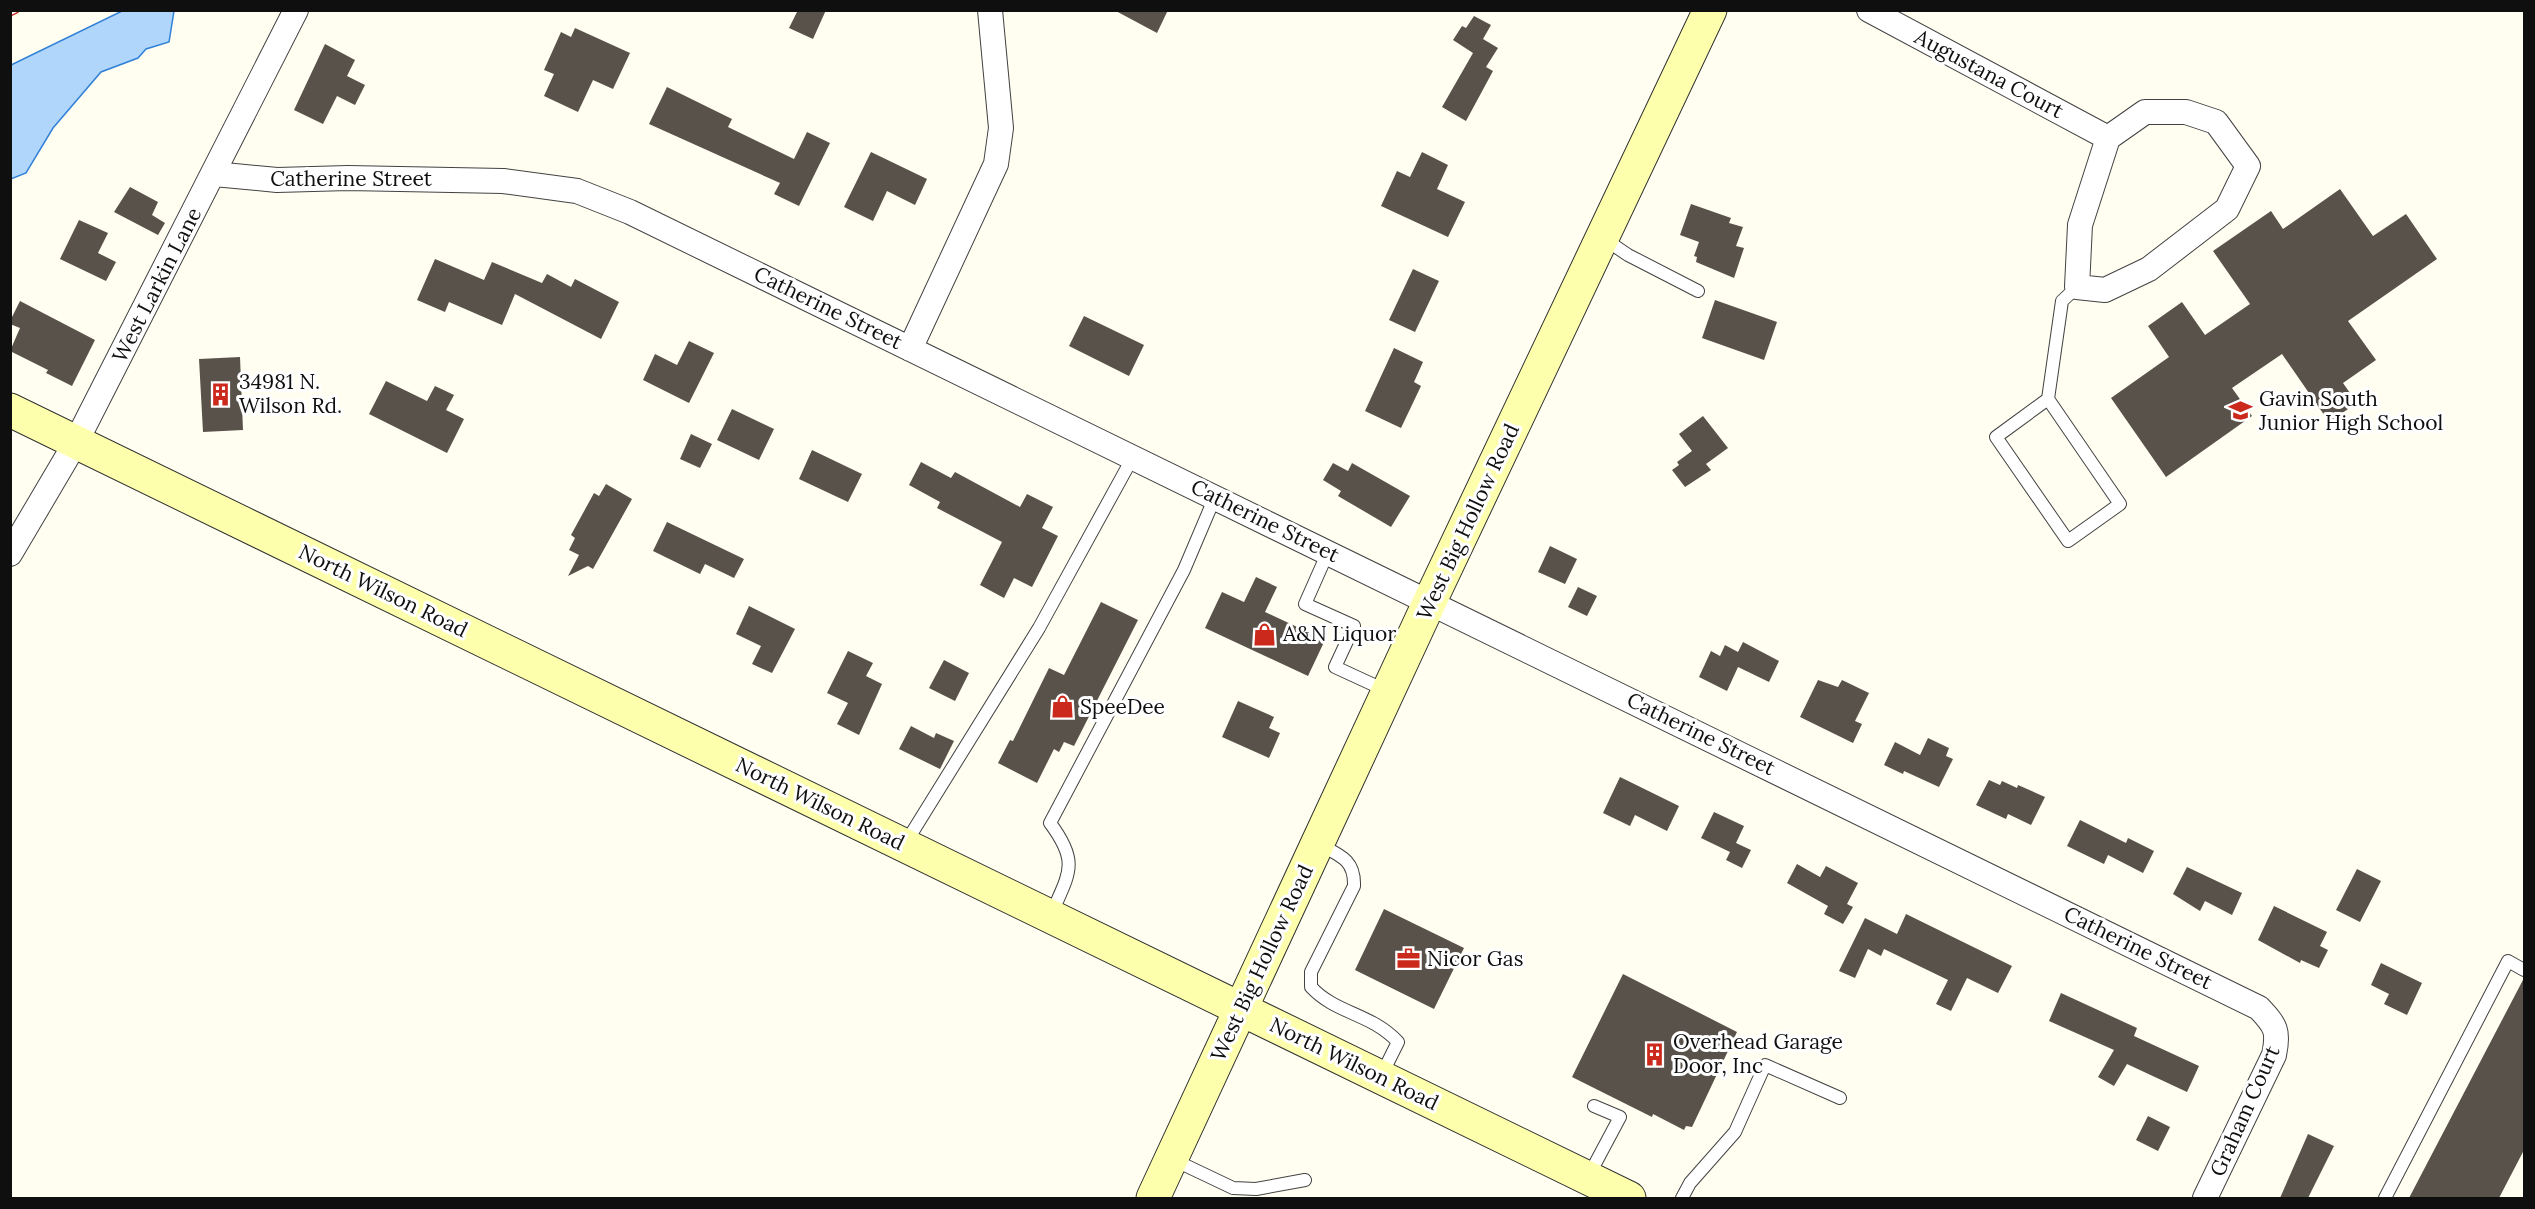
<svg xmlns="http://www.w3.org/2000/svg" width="2535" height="1209" font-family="Lora,serif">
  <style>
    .water { fill: #b1d6fb; stroke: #3281d8; stroke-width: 1.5 }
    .building { fill: #59524a }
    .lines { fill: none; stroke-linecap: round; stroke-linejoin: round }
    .lane-casing { stroke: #424242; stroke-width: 14 }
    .street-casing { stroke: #424242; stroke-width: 26 }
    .secondary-casing { stroke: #313131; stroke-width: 35 }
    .lane { stroke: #fff; stroke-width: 12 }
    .street { stroke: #fff; stroke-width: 24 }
    .secondary { stroke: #feffac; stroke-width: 33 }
    .rail-casing { stroke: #cb291b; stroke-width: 7 }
    .rail { stroke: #fff; stroke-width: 4.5; stroke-dasharray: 14; stroke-linecap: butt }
    .labels { text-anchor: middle; stroke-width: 6; stroke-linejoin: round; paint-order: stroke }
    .street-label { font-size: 21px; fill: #0f0f0f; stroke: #fff }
    .poi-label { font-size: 21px; fill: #0f0f0f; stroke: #fff; text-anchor: start }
  </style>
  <rect width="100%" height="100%" fill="#fffef1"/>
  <path class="water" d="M122,11H174L169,42L146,49L138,58L101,72L53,128L26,173L11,179V65Z"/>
  <path class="building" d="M798,10H826L813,39L789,28Z
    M1114,10H1168L1157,33Z
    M1474,16L1491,25L1483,39L1498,48L1486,67L1493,71L1466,121L1442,107L1473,53L1453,40L1462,26L1466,28Z
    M575,28L630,53L613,89L593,80L578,112L544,96L554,74L544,70L561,32L571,37Z
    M325,44L355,60L347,76L365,85L355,105L337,96L323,124L294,110Z
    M667,87L732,119L728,127L794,159L807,132L830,143L799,206L774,194L780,183L649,124Z
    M871,152L927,179L915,205L887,191L873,221L844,207Z
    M1422,152L1448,165L1437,189L1465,202L1448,237L1381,206L1397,171L1410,177Z
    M130,187L158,202L152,215L165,223L158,235L114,212Z
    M2340,189L2373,236L2406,214L2437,259L2348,321L2376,360L2343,383L2357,403L2329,422L2282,354L2232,388L2252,416L2166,477L2111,398L2169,357L2148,326L2182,302L2205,335L2250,304L2213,251L2271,211L2283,229Z
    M1691,204L1731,218L1729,223L1743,227L1736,246L1744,248L1734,278L1696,262L1697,257L1694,256L1699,242L1680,235Z
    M79,220L108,233L98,253L116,262L106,281L60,259Z
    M435,259L484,280L492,262L542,283L547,274L571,287L575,279L619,302L601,339L515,294L502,325L449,302L445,312L417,300Z
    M1413,269L1439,281L1415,332L1389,320Z
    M1715,300L1777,322L1764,360L1702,338Z
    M20,301L95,340L72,386L46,373L48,370L10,351L20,328L10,324V321Z
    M1084,316L1144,345L1129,376L1069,346Z
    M689,341L714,353L689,403L643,380L655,354L677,365Z
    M1394,348L1423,362L1414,382L1421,386L1401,428L1365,411Z
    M240,357L243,430L203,432L199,359Z
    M386,381L427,401L435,386L454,395L446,410L464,419L447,453L369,414Z
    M732,409L774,429L759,460L717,440Z
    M1703,416L1728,448L1706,464L1711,470L1685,487L1672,470L1679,465L1677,462L1692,451L1679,434Z
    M691,434L712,444L700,468L680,459Z
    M812,450L862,474L848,502L799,479Z
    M921,462L951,478L955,472L1020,507L1027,494L1053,507L1042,528L1058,536L1032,587L1014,578L1004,598L980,585L1002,542L937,508L940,502L909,485Z
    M1333,463L1348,471L1352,463L1410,496L1391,527L1338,496L1341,491L1323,480Z
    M606,484L632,499L593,569L588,566L568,576L579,555L569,550L575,538L571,535L594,493L599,496Z
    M667,522L744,559L734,578L705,564L700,574L653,551Z
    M1550,546L1577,559L1565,584L1538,572Z
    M1256,577L1277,587L1265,612L1325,640L1308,676L1205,628L1222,592L1244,602Z
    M1578,587L1597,596L1587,616L1568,607Z
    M1101,602L1138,620L1074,746L1064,742L1059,752L1054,749L1037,783L998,763L1010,740L1013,741L1049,668L1064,675Z
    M749,606L795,629L772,673L752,664L761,646L736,634Z
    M1743,642L1779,661L1769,682L1738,667L1727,691L1699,677L1711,651L1720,656L1725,645L1738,652Z
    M848,651L873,663L866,676L882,684L859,735L837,724L848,703L827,693Z
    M944,660L969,673L955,701L929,688Z
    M1818,680L1838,687L1842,680L1869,693L1855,721L1862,724L1853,743L1800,717Z
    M1238,701L1274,717L1269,728L1280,733L1269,758L1222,737Z
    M911,726L934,738L936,733L954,741L940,769L899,749Z
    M1928,738L1949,748L1946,756L1953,759L1939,787L1904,771L1903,774L1884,765L1895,742L1920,755Z
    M1620,777L1679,806L1667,831L1635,815L1630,826L1603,813Z
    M1989,780L2000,785L2002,781L2017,788L2018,785L2045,797L2031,825L2008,814L2006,819L1976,805Z
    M1714,812L1744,826L1736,843L1751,850L1742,868L1726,860L1730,852L1701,838Z
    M2080,820L2126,843L2128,838L2154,851L2143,873L2108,855L2104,864L2067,846Z
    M1797,864L1820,877L1826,866L1858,883L1847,904L1853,907L1843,924L1824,914L1828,906L1787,883Z
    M2187,867L2242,893L2232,915L2205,901L2200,911L2173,894Z
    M2357,869L2381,881L2360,922L2336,910Z
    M2274,906L2327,932L2320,946L2328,950L2319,968L2301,960L2300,963L2258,940Z
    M1384,909L1464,948L1434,1009L1355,970Z
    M1906,914L2012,966L1998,993L1967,978L1951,1011L1936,1004L1948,980L1884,949L1881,956L1868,949L1855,978L1839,971L1865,918L1897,934Z
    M2381,963L2422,983L2407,1015L2384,1004L2389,994L2371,985Z
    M1623,974L1737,1032L1692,1127L1686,1126L1684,1130L1653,1114L1652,1117L1572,1077Z
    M2524,978V1150L2499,1198H2409Z
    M2061,993L2137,1028L2134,1036L2199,1066L2187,1092L2127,1064L2114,1086L2098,1077L2114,1050L2049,1021Z
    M2148,1116L2170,1127L2158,1151L2136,1140Z
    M2308,1134L2334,1146L2308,1198H2280Z"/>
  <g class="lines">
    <defs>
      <path id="lane" d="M1603,238L1628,255L1698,291
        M2048,399L1996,437L2068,541L2120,504L2048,399L2062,301L2077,287
        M1328,552L1305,604L1354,626L1335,667L1387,691
        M905,844L1039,628L1133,457
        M1318,844C1339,855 1355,859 1354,886L1311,972V987C1336,1014 1371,1013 1398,1042L1381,1076
        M1051,915C1069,873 1080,863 1050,823L1184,570L1215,497
        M1172,1159L1233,1188L1256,1189L1305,1180
        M1588,1177L1620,1117L1594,1106
        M1682,1198L1690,1183L1735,1132L1765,1065L1840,1098
        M2385,1198L2508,961L2524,970"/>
      <path id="street" d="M1869,10L2108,138
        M2145,112H2186L2216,122L2248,166L2227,209L2149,269L2105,290L2077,287L2080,225L2108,138Z
        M214,174L277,180L348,178L503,181L577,191L630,212L2259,1008C2276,1026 2279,1031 2274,1055L2205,1198
        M910,349L996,164L1001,128L990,10
        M10,554L76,442L296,10"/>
      <path id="secondary" d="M10,410L1629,1198
        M1153,1198L1430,601L1710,10"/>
    </defs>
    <use href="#lane" class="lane-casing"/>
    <use href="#street" class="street-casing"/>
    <use href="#secondary" class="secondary-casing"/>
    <use href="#lane" class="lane"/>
    <use href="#street" class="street"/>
    <use href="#secondary" class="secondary"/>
    <defs>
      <path id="rail" d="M10,13L16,10"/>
    </defs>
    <use href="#rail" class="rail-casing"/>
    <use href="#rail" class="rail"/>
  </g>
  <defs>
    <symbol id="building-bare" viewBox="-9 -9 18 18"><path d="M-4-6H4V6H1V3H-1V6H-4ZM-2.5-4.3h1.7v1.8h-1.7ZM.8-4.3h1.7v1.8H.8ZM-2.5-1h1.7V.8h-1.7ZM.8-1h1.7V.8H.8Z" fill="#cb291b" stroke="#fff" stroke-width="2.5" paint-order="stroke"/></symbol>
    <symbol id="school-bare" viewBox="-9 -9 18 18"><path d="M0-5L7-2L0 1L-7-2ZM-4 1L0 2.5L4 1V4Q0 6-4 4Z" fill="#cb291b" stroke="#fff" stroke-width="2.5" paint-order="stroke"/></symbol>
    <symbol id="shop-bare" viewBox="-9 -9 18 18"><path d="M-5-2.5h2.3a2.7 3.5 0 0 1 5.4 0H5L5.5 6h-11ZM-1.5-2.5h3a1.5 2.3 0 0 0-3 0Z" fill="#cb291b" stroke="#fff" stroke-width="2.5" paint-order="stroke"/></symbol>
    <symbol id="office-bare" viewBox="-9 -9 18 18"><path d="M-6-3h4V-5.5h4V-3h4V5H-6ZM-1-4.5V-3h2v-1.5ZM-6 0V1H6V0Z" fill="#cb291b" stroke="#fff" stroke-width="2.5" paint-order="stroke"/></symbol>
  </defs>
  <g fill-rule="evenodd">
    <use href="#building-bare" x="204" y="378" width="33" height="33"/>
    <use href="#school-bare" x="2224" y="394" width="33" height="33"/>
    <use href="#shop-bare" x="1248" y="618" width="33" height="33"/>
    <use href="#shop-bare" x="1046" y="690" width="33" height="33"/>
    <use href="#office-bare" x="1392" y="942" width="33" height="33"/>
    <use href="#building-bare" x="1638" y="1038" width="33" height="33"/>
  </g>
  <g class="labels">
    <g class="street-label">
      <text transform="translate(1989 74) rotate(28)" y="7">Augustana Court</text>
      <text x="351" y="186">Catherine Street</text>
      <text transform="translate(157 285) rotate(-63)" y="7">West Larkin Lane</text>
      <text transform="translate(828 308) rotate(26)" y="7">Catherine Street</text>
      <text transform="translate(1265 521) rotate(26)" y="7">Catherine Street</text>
      <text transform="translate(1468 522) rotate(-65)" y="7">West Big Hollow Road</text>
      <text transform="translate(383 591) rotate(26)" y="7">North Wilson Road</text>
      <text transform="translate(1701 734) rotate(26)" y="7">Catherine Street</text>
      <text transform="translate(820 804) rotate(26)" y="7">North Wilson Road</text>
      <text transform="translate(2138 948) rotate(26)" y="7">Catherine Street</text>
      <text transform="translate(1262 963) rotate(-65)" y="7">West Big Hollow Road</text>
      <text transform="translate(1354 1064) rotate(26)" y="7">North Wilson Road</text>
      <text transform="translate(2245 1111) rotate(-66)" y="7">Graham Court</text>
    </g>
    <g class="poi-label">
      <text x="239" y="389">34981 N.<tspan x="239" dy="24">Wilson Rd.</tspan></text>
      <text x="2259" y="406">Gavin South<tspan x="2259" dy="24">Junior High School</tspan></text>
      <text x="1283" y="641">A&amp;N Liquor</text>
      <text x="1080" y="714">SpeeDee</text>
      <text x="1427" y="966">Nicor Gas</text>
      <text x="1673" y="1049">Overhead Garage<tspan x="1673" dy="24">Door, Inc</tspan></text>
    </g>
  </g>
  <rect width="2535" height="1209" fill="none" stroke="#0f0f0f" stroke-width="24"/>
</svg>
